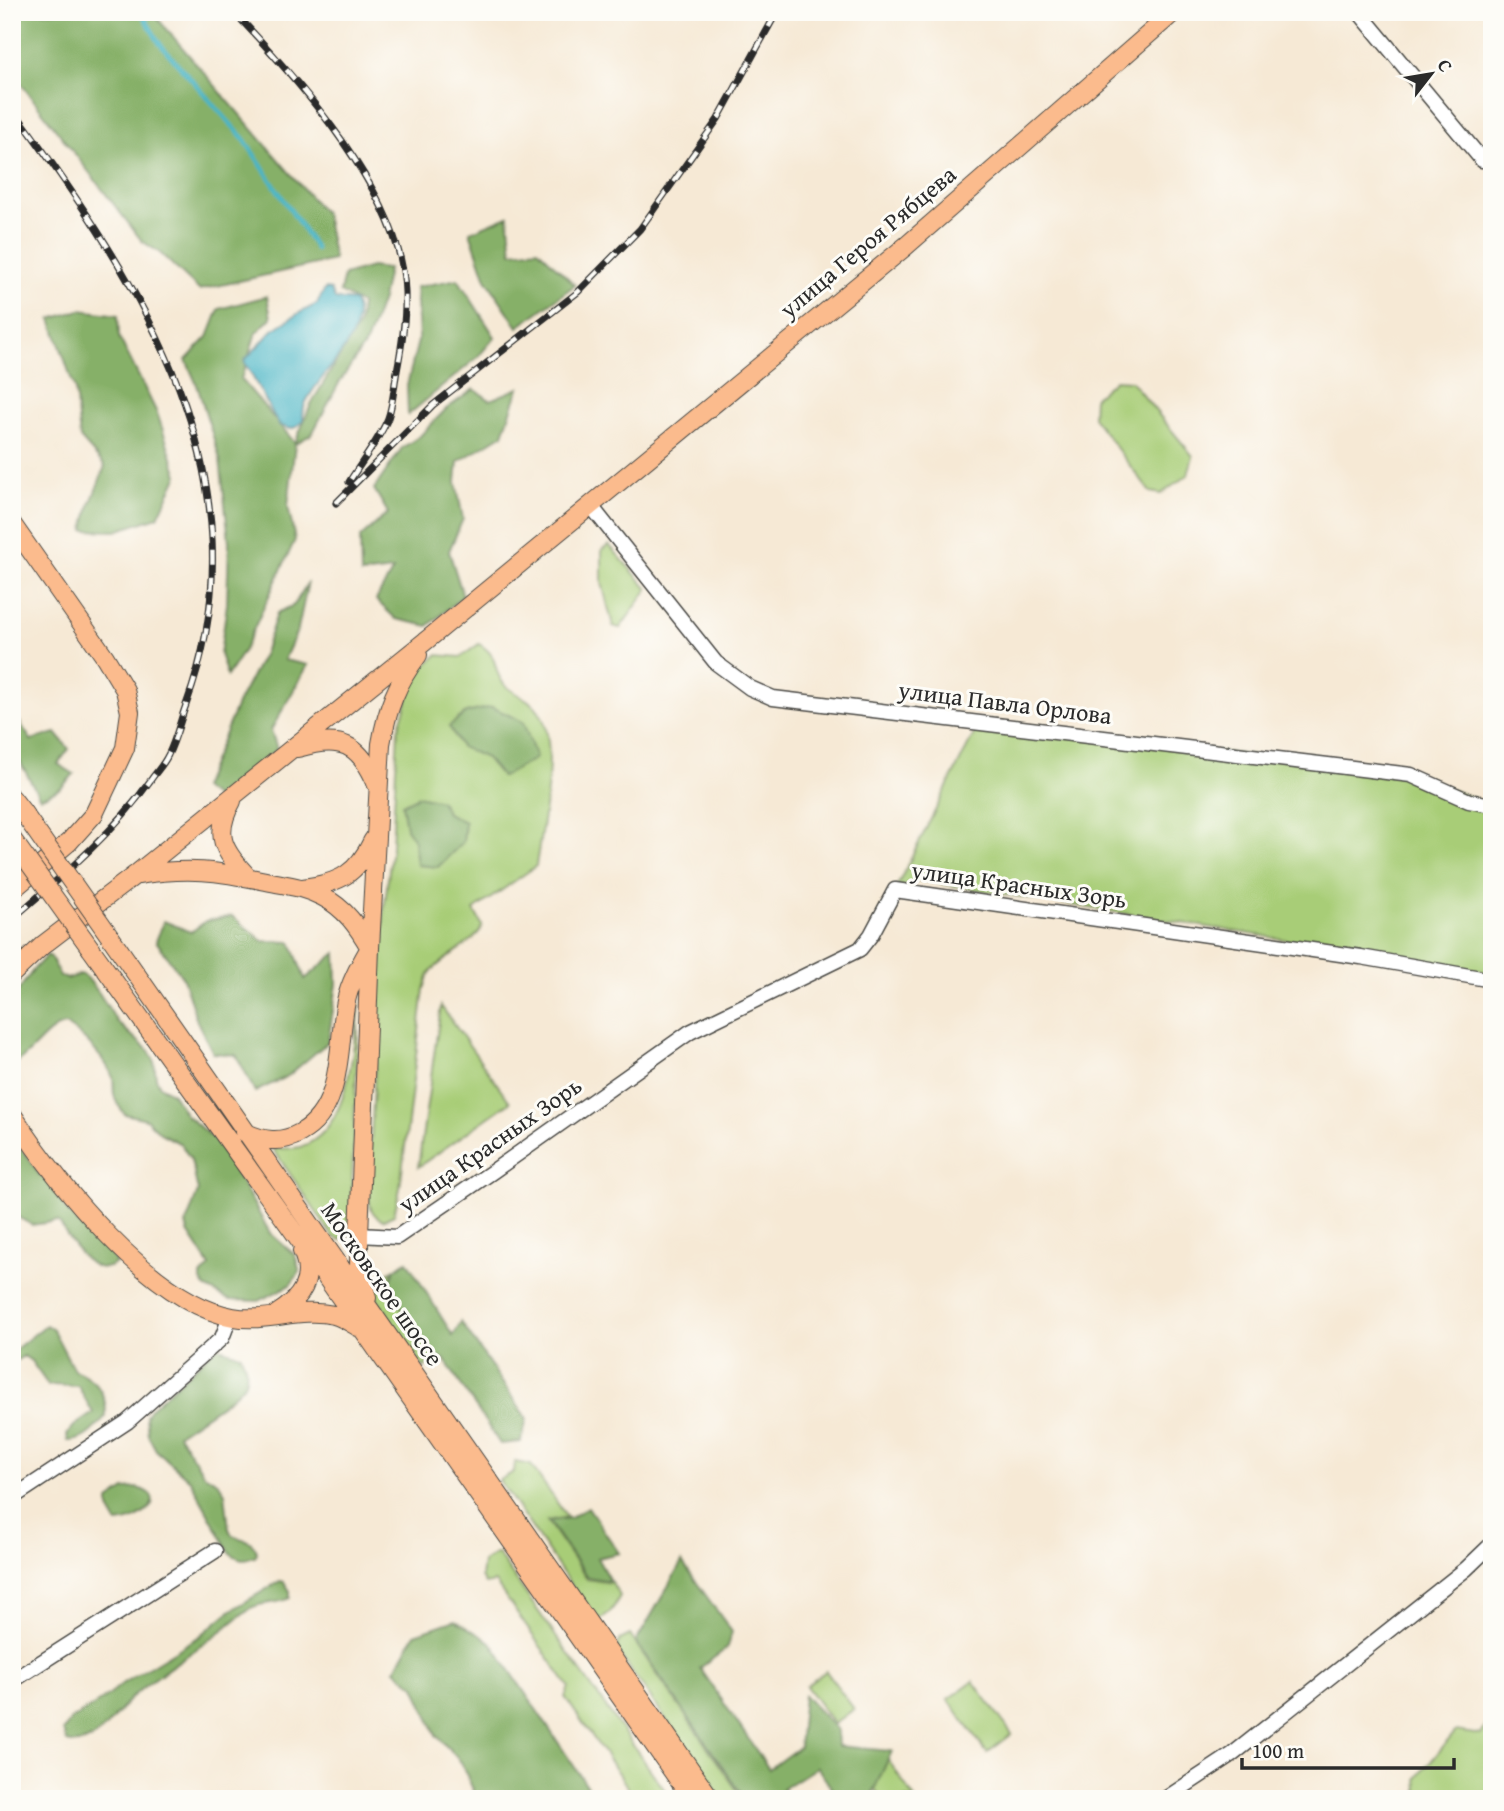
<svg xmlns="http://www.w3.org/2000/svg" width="1504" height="1811" font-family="'Gentium Book Plus',serif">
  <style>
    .green { fill: #a8cd77; stroke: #6a7c51; stroke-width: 2 }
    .forest { fill: #86b068; stroke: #586e4a; stroke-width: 2 }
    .water { fill: #49b5c6; stroke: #3a7078; stroke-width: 2 }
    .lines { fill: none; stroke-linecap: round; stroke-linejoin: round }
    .stream { stroke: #49b5c6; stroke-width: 4.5 }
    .minor-casing { stroke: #494844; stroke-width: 17 }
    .major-casing { stroke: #494844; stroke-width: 20 }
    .minor { stroke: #fff; stroke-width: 14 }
    .major { stroke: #fbbb8d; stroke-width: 18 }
    .rail-casing { stroke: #2b2b2b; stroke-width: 7 }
    .rail { stroke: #fdfcf7; stroke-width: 4.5; stroke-dasharray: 13; stroke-linecap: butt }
    .major-bridge-casing { stroke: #494844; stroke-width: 20; stroke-linecap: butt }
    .major-bridge { stroke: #fbbb8d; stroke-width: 18 }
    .labels { text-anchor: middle; stroke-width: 6; stroke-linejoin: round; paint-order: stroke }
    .street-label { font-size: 24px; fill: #2b2b2b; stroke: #fdfcf7 }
  </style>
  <rect width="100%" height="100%" fill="#fdfcf7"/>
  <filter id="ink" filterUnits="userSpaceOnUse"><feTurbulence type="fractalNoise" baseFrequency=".0143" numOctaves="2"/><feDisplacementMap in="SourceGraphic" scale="14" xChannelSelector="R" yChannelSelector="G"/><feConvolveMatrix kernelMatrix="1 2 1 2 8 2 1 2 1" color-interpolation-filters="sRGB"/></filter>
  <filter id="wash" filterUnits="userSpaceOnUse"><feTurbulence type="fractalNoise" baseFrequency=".00686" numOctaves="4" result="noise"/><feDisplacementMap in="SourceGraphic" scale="28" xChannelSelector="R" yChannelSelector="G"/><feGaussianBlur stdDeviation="1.57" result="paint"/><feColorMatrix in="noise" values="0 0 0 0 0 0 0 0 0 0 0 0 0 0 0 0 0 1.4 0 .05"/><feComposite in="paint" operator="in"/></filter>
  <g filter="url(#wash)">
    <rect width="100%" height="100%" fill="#f6e9d5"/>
    <path class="green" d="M1115,380L1131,381L1193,456L1188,475L1161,494L1150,492L1093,417L1094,398Z
      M609,545L648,589L620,628L613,626L602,583V550Z
      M479,644C501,657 491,669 504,684C512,693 526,697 535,706C563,735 541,828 536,866L474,910L482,925C481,940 441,958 430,973C427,977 426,984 424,989L400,1188L394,1215L383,1220C370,1215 370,1205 368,1193L384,910L392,847L398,730L412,686L424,667L437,655L461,657Z
      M980,722L1411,775L1492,805V973L917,880L895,890Z
      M359,1003L350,1230L347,1237L340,1240L333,1237L273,1149C281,1148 292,1149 300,1147C351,1131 353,1046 359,1003Z
      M441,1006L510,1102L418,1167Z
      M393,1270L388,1287L433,1358L424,1368L371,1291L372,1281Z
      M515,1462L531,1465L567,1517L547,1521L587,1579L612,1583L620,1596C613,1608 609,1619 595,1620L499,1480L514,1472Z
      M497,1553L671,1799H636L565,1697L569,1687L495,1582L485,1584L481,1577L483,1562Z
      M630,1635L743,1799H722L616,1649L620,1640Z
      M826,1671L854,1709L834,1724L806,1686Z
      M973,1681L1012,1734L987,1753L948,1699Z
      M1492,1715V1799H1419L1417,1778L1456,1731L1481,1735Z
      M886,1757L915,1799H882L864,1773Z"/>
    <path class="forest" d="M12,12H152L325,214L334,260L199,290L160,253L142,241L12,72Z
      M508,216L512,252L538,249L575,285L518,327L486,279L470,232Z
      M371,267L388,269L382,299L367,341L339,383L312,434L295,444L288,506L295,540L244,650L227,676L220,654L227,604L229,542L220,459L197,385L186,360L208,337L219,309L267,296L271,318L256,333L241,379L295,443L311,404L359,324L361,304L340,292L344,275Z
      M458,279L495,337L478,357L408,415L407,385L419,337L416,287Z
      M80,310L118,315L119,337L157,413L178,475L158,517L116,531L84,530L90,505L105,466L80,438L75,390L51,319Z
      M519,388L503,434L458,462L456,482L463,519L449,551L463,596L428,626L396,619L376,600L393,570L361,574L360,538L388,513L374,489L402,448L420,436L446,409L474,389L490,400Z
      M308,582L298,629L284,660L308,665L271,730L277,749L216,798L202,788L238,702L264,653L277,613L294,605Z
      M12,693L20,698L14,713L31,740L56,733L69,749L58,764L74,774L61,788L40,798L19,760L12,754Z
      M492,707L523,722L536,758L502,777L486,758L461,747L449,726L466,713Z
      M418,796L441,801L447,813L465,822L463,842L438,867L417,865L414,840L406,828L402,804Z
      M232,916L263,941L291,942L305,979L336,953L337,984L328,1042L288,1076L255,1092L236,1055L213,1053L197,1021L183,978L156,941L164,921L191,932L206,921Z
      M47,955L51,957L60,976L67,979L81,974L89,980L99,993L118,1023L149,1051L154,1060L156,1078L160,1086L173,1094L186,1115L214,1139L246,1190L270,1233L295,1255L300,1272L290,1285L259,1301L229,1300L205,1287L201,1281V1276L210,1266L188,1232L186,1224L198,1191L191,1160L181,1144L160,1133L146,1119L125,1114C120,1108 115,1102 114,1094C113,1089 114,1083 113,1078C107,1060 81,1034 66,1025C47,1026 33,1055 12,1065V999L34,969Z
      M12,1139L29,1158L38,1173L48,1182L66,1210L89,1235L110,1253L116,1263C91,1283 69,1237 58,1221L32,1225L12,1214Z
      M407,1261L453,1336L461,1322L527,1419L521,1442L500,1444L444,1359L432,1356L389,1287L395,1269Z
      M46,1325L53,1330L74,1370C95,1378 107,1392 106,1416C95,1428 85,1442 68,1441L67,1435L74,1426L93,1413L78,1386L48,1385L31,1361L24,1356L12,1363V1352Z
      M217,1347L241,1355C244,1364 249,1372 245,1382C238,1397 193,1423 178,1434L204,1474L219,1483L225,1493L229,1529L232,1535C242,1541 253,1537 257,1553L255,1557C244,1560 239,1560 230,1553L190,1480L156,1450L148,1435L146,1416L150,1409Z
      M137,1488C172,1497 141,1522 117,1523L109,1509V1500L125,1489Z
      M588,1507L619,1553L597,1558L610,1581L587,1577L548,1521L570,1518Z
      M682,1562L732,1632L726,1649L700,1668L769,1769L799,1747L804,1695L837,1730L838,1746L892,1751L873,1792L879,1799H839L817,1767L783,1789L789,1799H745L636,1642Z
      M280,1581L284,1582L290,1591V1598C278,1605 262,1601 249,1609C239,1616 230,1625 220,1632C191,1654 160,1672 133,1696C115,1713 96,1751 67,1742L63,1731L72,1719L101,1701L123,1683L200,1636L230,1611Z
      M455,1620L491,1642L596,1799H477L461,1762L436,1735L415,1686L395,1670L415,1634Z"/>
    <path class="water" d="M325,289L331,290L335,299L354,301C370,336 317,375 305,404C303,409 303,416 303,421L296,427L290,429L279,425L244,361L273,330L299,313L317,304Z"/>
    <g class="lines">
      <path class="stream" d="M141,12L160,44L244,139L316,249"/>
    </g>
  </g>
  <g filter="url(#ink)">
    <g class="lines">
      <defs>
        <path id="minor" d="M1359,12L1482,160L1492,152
          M591,506L716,663L750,688L773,698L1411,775L1469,801L1492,805
          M359,1235L397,1237L492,1172L690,1032L860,949L871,935L895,890L1361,957L1492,980
          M12,1498L127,1422L222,1338L230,1317
          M12,1681L215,1551
          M1165,1799L1233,1754L1466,1569L1492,1544"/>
        <path id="major" d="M12,524L105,657L125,690L130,712L125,748L94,814L69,842L12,890
          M298,748C340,735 360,743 377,785
          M12,798L22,811
          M232,801C213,835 223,851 249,878
          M138,875C189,867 217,871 266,881C286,885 305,887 323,897C345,908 358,927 370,948
          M303,888C340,883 357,874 373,840
          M111,938L711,1799
          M91,949L319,1267L692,1799
          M12,974L43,945L135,875L433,635L906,246L1174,12
          M12,1114C56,1181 151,1303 233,1317C267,1323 300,1307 334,1315C342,1317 351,1323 358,1327
          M244,1132C264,1141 280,1144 300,1133C345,1109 337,1043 346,1001C350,983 359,967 368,951
          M367,1298L359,1264V1235L370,948L381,744C387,709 397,683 418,655
          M277,1314C301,1299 315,1279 302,1251"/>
      </defs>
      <use href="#minor" class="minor-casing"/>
      <use href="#major" class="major-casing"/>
      <use href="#minor" class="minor"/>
      <use href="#major" class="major"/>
      <defs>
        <path id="rail" d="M234,12C297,79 403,196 405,292C406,319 402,345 397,371C394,386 393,404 388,418C381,437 360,464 349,482
          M12,108C142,284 269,479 186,705C180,721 176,739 168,755C164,764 156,772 150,781C112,835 62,876 12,919
          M336,503L433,405L578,292L640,229L718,119L777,12"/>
      </defs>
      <use href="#rail" class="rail-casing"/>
      <use href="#rail" class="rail"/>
      <defs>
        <path id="major-bridge" d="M22,811L111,938
          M12,839L91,949"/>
      </defs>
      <use href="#major-bridge" class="major-bridge-casing"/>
      <use href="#major-bridge" class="major-bridge"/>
    </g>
  </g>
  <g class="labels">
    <g class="street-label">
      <text transform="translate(868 242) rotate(-40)" y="8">улица Героя Рябцева</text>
      <text transform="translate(1005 703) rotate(7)" y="8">улица Павла Орлова</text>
      <text transform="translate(1019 885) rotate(8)" y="8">улица Красных Зорь</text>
      <text transform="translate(490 1145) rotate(-35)" y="8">улица Красных Зорь</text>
      <text transform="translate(382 1284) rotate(55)" y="8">Московское шоссе</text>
    </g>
  </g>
  <rect width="1504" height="1811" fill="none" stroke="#fdfcf7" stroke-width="42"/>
  <g transform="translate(1431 74) rotate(59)" stroke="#fdfcf7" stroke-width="5" paint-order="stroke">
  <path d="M0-5L12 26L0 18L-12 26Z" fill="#2b2b2b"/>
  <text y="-10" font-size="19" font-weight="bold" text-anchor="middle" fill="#2b2b2b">С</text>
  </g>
  <path d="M1242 1758v10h212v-10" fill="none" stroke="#2b2b2b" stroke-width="3.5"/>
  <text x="1252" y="1758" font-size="21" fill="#2b2b2b" stroke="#fdfcf7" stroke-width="5" paint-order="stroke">100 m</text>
</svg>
